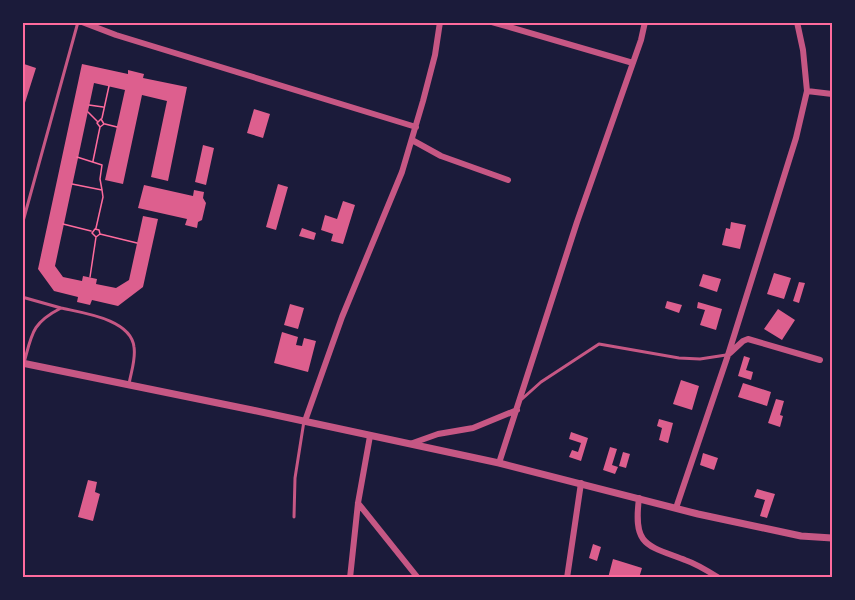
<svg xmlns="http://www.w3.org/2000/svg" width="855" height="600" font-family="Arial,sans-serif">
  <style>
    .building { fill: #dd5f8e }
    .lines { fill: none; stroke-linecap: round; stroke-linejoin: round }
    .path { stroke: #ff6b9d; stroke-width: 1.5 }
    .service { stroke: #c65784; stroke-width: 3 }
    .minor { stroke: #c65784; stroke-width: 6 }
    .tertiary { stroke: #c65784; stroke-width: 7 }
    .neatline { fill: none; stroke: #ff6b9d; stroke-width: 2 }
  </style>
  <rect width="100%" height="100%" fill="#1b1b3a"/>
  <path class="building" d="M24,64L36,68L23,109L22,69Z
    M82,64L128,74V70L144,74L143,78L187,87L168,181L151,177L167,101L142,95L123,184L105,180L125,90L94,83L55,266L63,277L82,281L83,276L97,279L96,284L116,288L129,280L143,216L158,219L143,287L118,306L92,300L90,305L77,302L78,297L54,291L38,269Z
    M254,109L270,114L263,138L247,133Z
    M203,145L214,148L206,185L195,182Z
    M278,184L288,187L276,230L266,227Z
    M144,185L193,196L194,190L204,192L203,198L206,203L202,220L198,222L197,228L185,225L187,219L138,208Z
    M343,201L355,205L343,244L331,241L333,234L321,230L325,215L337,219Z
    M731,222L746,225L740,249L722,245L726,228L730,229Z
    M302,228L316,233L314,240L299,236Z
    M774,273L791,278L784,299L767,294Z
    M703,274L721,279L717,292L699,286Z
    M799,282L805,283L799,303L793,301Z
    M667,301L682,305L679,313L665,308Z
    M698,302L722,309L716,330L700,325L705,310L697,308Z
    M290,304L304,308L298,329L284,325Z
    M778,309L795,320L782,340L764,329Z
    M282,332L298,337L296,345L302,346L304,338L316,341L308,372L274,363Z
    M744,356L750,358L746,370L753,372L751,380L738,376Z
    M681,380L699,386L692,410L673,404Z
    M743,383L771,392L767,406L738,397Z
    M776,399L784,401L780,415L783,416L780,427L768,423Z
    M659,419L673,423L668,443L659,440L662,428L657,426Z
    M571,432L588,438L581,461L569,457L572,450L578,452L581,443L569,439Z
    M610,447L617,449L612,465L618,467L615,474L603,470Z
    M623,452L630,454L626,468L619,466Z
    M703,453L718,458L714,470L700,465Z
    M88,480L97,482L95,492L100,494L93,521L78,517Z
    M757,489L775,494L767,518L760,516L765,500L754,497Z
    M593,544L601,547L597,561L589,558Z
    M613,559L642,568L639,578H608Z"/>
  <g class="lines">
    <path class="path" d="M89,105L103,107
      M88,112L97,121
      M102,118L109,86
      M105,124L117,127
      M77,157L102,165L100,179L102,190
      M93,161L100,127L104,124L101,119L97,123L100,127
      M72,184L102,190L103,197L96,228
      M63,224L91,231
      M100,234L137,243
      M90,277L96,237L100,234L99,230L95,229L92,233L96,237"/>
    <path class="service" d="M22,225L78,22
      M22,297L61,308
      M24,363C32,333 32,323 61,308C83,313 131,319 134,347C136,359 131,372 129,384
      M522,399L541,382L599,344L679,358L700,359L726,355
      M294,517L295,478L304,421"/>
    <path class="minor" d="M82,22L116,35L416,127
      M492,22L633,63
      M807,91L832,94
      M412,140L441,156L508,180
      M730,353L743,341L748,339L820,360
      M305,421L342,317L402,172L423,101L435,55L440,22
      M410,444L438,434L473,428L517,410
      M499,463L577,222L641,40L645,22
      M639,498C633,546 646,545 685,560C697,564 708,571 719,578
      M358,503L418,578
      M676,508L728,355L796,138L807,91L803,50L797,22
      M350,578L358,503L370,436
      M567,578L581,483"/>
    <path class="tertiary" d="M22,363L252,410L499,463L698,514L801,536L832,538"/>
  </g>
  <rect width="855" height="600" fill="none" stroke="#1b1b3a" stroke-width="48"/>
  <rect x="24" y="24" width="807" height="552" class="neatline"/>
</svg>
